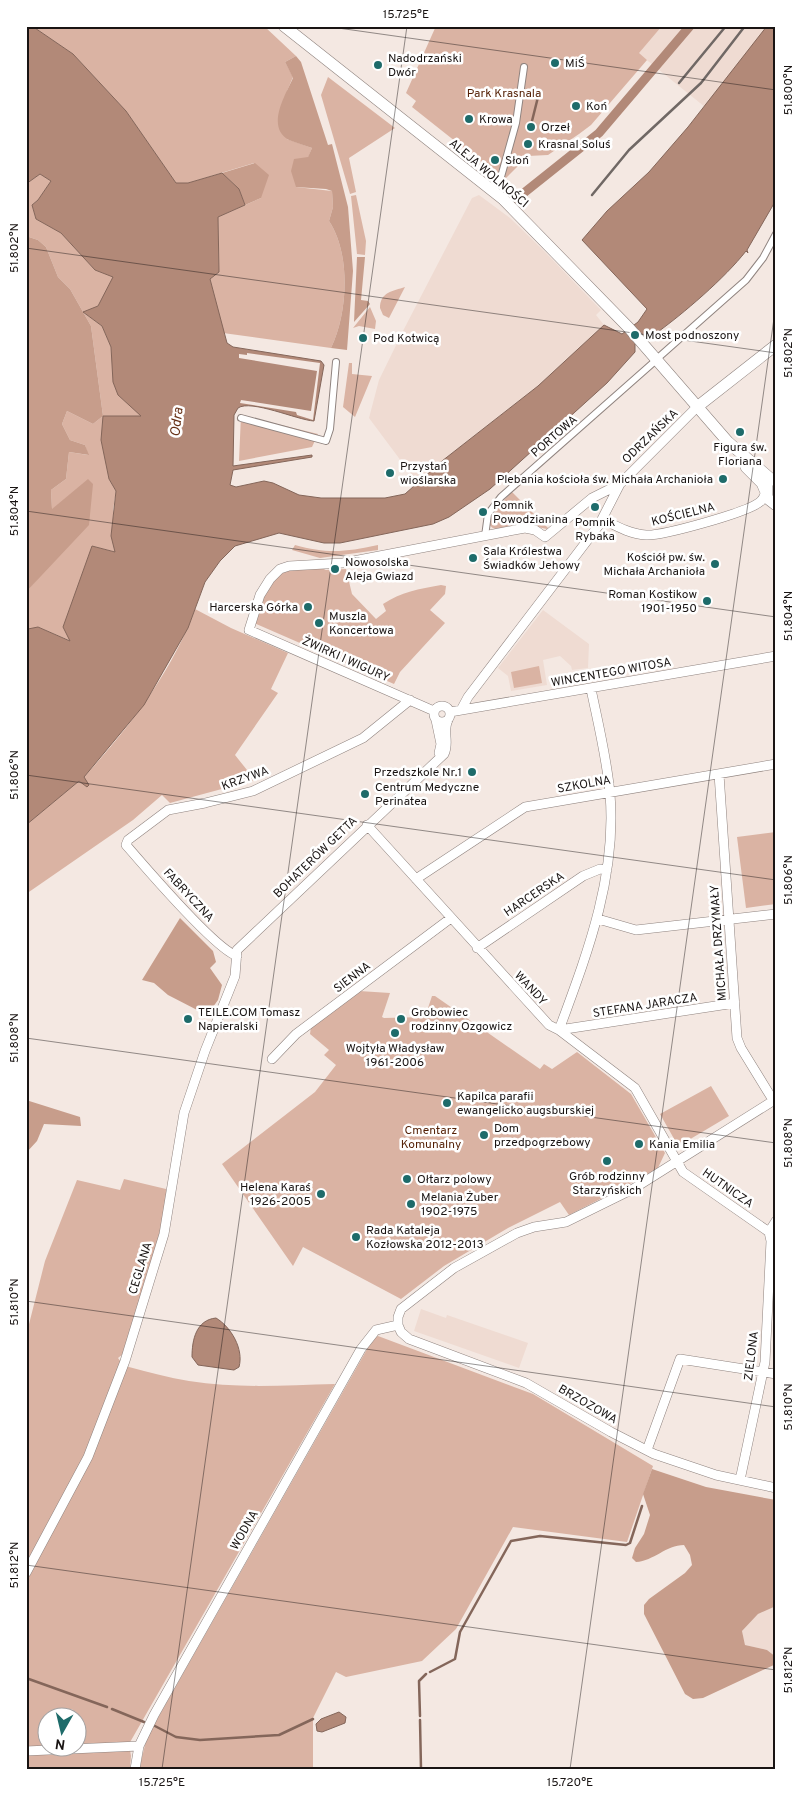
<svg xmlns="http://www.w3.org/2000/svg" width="802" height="1795" font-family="Overpass,sans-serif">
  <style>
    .built { fill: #efdbd2 }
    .green { fill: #dab3a3; fill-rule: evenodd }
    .forest { fill: #c79d8b }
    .water { fill: #b28978; stroke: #84665a }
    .pier { fill: #f4e8e2 }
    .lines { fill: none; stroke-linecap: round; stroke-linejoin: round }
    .stream { stroke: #84665a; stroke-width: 2.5 }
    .canal { stroke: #b28978; stroke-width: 9 }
    .pedestrian-casing { stroke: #8f837f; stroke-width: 8 }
    .minor-casing { stroke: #8f837f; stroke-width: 10 }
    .tertiary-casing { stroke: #8f837f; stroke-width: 12 }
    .pedestrian { stroke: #fff; stroke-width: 6 }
    .minor { stroke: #fff; stroke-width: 9 }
    .tertiary { stroke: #fff; stroke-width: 11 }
    .rail { stroke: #706865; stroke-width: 2.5 }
    .ticks { fill: none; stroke: #191413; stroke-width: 1; stroke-opacity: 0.45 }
    .poi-dot { fill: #1e6b6a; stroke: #fff; stroke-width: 2 }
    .labels { text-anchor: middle; stroke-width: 5; stroke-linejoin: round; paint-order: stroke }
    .poi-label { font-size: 12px; fill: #191413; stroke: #fff; text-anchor: start }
    .park-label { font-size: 12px; fill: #531f04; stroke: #fff }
    .street-label { font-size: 12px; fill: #191413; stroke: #fff }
    .water-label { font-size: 14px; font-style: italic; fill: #693319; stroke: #fff }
    .neatline { fill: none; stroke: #191413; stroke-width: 2 }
    .ticks-label { font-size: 12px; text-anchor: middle; fill: #191413 }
  </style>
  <rect width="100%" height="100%" fill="#f4e8e2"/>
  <path class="built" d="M662,26H767L705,107L638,53Z
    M479,195L510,218L544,251L601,310L596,315L604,325L538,386L416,481L369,418L379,380L404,329L472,198Z
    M543,610L589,644L588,668L572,670L571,666L560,656L543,660L547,685L511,691L508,676L498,668Z
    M421,1309L446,1318L447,1315L528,1343L519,1368L414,1331Z
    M776,1606V1657L767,1650L745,1645L742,1631L758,1614Z"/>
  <path class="green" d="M32,26H264L296,56L285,62L293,77L287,91V139L312,148L296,187L332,191L333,207L329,221C351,254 348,313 331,348L223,333L210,279L219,272L218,217L261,198L254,163L188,183H176L126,111L73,54Z
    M436,26H662L639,53L647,60L591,125L579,134L548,155L528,156L504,180L412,107L416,101L406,93Z
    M328,77L395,128L349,158L356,192L350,194L321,95Z
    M40,174L51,181L38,200L32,205L36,219L61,233L95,270L114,277L98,306L84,313L102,326L111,347L118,395L142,416L109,479L116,491L113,510L116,552L92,546L71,641L38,627L26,668V592L52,562L88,480L52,510L51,490L66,479L69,452L88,455L85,445L70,440L62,424L67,411L93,424L103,416L91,326L70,289L58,277L46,247L38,240L26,236V184Z
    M356,195L366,241L365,255L357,254L351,196Z
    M405,287L389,318L383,315L380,308C380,292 393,291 405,287Z
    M370,307L376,321L375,329L359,326L353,328Z
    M349,363H352V374L372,376L355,417L343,407Z
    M241,415L318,434L312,447L239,461Z
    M512,492L548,528L547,529C540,528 532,525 524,526C516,526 504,531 496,529C476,524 507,497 512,492Z
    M295,545C327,554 346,552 378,545V550L320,558L292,550Z
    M317,566L326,570L346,569L352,594L376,619L386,611L383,604C401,592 419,589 441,585L446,586L445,594L430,610L445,623L400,672L394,684L254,623C257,608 269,576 285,570C294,566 307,567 317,566Z
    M195,609L231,628L288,653L271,689L278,693L235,755L255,780L170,803L162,795L133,820L26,894V825L79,781L87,787L84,777C129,728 172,672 195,609Z
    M539,666L542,683L514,688L511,672Z
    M776,832V904L746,908L737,837Z
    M359,991L390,993L382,1017L384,1018L425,1017L432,996H435L540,1069L544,1064L552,1069L577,1052L631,1094L665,1153L657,1170L569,1215L560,1202L508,1228L444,1266L401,1299L303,1247L293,1266L222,1164L315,1092L336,1065L324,1055L329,1050L310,1034L311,1027Z
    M711,1086L729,1116L682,1144H677L660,1114Z
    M124,1179L166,1189L167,1192L160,1233L123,1354L118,1358L121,1362L129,1367C149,1372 169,1378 189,1381C238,1389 286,1385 335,1384L129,1744L131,1756L130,1769H26V1336L45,1261L77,1180L120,1190ZM48,1718H78V1748H48Z
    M378,1336L533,1394L653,1466L627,1542L513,1527L456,1629L422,1661L346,1677L336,1672L313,1718V1769H139L147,1737L374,1337Z"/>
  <path class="forest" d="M296,56L301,62L328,145L332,144L348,207L353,271L347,350L331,348C348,313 351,254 329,221L333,207L332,191L326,189L296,187L291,171L294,159L308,157L312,148C304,145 296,143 289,140C265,127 286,94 293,78L285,62Z
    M255,163L269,175L261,198L245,205L239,189L222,173Z
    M26,236L38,240L46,247L58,277L70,289L91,326L103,416L93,424L67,411L62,424L70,440L85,445L89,455L69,452L66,479L51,490L52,509L88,479L93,484L89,525L26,592Z
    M357,257H365L361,300L368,301L370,304L354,322Z
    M180,918L213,951L216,962L210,968L222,985L218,1000L210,1011L201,1012L168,995L154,983L142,980Z
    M26,1100L80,1117L81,1126L44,1124L37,1141L26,1153Z
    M652,1469L706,1487L776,1500V1606L758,1614L742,1631L745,1645L767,1650L776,1657V1664L703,1698L693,1699L685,1694L644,1614V1605L649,1599L685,1573L692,1565L690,1555L684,1545C666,1545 654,1561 636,1562L632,1558L635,1548L644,1534L650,1515L643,1494Z"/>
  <path class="water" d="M26,26H32L73,54L126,111L176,183H188L222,173L239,189L245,205L218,217L219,272L210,279L227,343L233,347L321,361L324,365L314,421C297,420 251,399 238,408L234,415L233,466L312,455V457L233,470L230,485L236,487L264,481L273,483L299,495L321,498H385L405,494L442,461L538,386L604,325L622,334L638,322L647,309L582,240L607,211L649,172L688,127L767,26H776V200L747,250L748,253L746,251C725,278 683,314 655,334C649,339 642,338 635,344V352L607,383L490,489L449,517L433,524L340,543H324L279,533L235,546L220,561L205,582L188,628L144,705L84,777L89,785L87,787L79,781L26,825L28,629L38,627L70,641L63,627L92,546L115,552L111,536L116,491L109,479L101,440L103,416H141L118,395L113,382L111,347L102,326L83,312L98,306L113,277L95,270L61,233L36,219L32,205L38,200L51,181L40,174L26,184Z
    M216,1318C231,1327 244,1349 239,1367L234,1370L198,1365L192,1357C192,1340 196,1320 216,1318Z
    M339,1712L346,1717L345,1723L322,1732L317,1731L316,1724L321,1719Z"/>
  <path class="pier" d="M247,353L320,363L313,420L297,415L296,412L240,403L241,400L311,411L317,371L239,358V354L247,355Z"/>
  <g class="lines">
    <path class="stream" d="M531,125L539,93
      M430,1672L455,1659L460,1632L511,1541L540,1536L626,1545L630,1543L642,1506
      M26,1678L107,1707
      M112,1709L144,1722
      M420,1716L419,1681L426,1674
      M420,1720L421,1769
      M153,1725L176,1737L200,1740L279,1735L313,1719"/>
    <path class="canal" d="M515,200L599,133L690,26"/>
    <defs>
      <path id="pedestrian" d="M499,184L516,123L524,67
        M659,357L746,280L763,258L776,234
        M241,418L326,441L330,429L336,362
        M485,536L488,514L501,497L654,362"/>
      <path id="minor" d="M602,519C616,526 630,534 646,535C662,536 750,512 761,501C763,499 764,497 765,494
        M591,689C598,723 607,759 610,794C617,877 587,954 559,1030L735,1003
        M434 714a8 8 0 1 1 16 0a8 8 0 1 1-16 0Z
        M461,710L468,697L599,525L620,484L697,407
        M434,711L249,630L260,595L270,579L280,569L289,566L343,563L525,528L535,530L545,537L592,498L620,484
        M450,712L776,656
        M436,720L441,744L439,753
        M719,774L737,1038L741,1048L773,1100
        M367,825L549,1025L559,1030L635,1088L683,1172L769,1232
        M416,879L525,807L776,764
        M598,919L636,930L776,914
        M477,948L583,876L600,869L607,870
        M237,956C215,949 145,867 126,845L128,840L168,810L205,803L253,791L363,738L410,700
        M272,1059L296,1034L451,918
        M776,1099L633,1189L566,1222L534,1227L517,1233L454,1268L401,1309L398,1317V1325L401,1332L409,1339L526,1383L611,1432L654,1454L716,1475L776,1488
        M769,1232L776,1221
        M647,1450L680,1359L776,1374
        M740,1480L765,1362L771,1241L769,1232
        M26,1573L88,1457L125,1361L164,1234L184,1113L205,1051L235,976L237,950L444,754C450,743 442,731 448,720
        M26,1751L139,1746
        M135,1769L139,1746L154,1715L361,1349L376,1330L398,1325"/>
      <path id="tertiary" d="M284,26L503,199L629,328L728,442L772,480
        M697,407L776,345
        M746,467L762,483L765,490
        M767,485V498L776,505"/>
    </defs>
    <use href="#pedestrian" class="pedestrian-casing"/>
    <use href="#minor" class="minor-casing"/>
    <use href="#tertiary" class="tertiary-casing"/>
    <use href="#pedestrian" class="pedestrian"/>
    <use href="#minor" class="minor"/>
    <use href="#tertiary" class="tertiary"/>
    <path class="rail" d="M679,83L726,26
      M592,195L629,150L701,83L745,26"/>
  </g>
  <path class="ticks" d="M324,26L776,90M26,248L776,353M26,511L776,617M26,775L776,880M26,1038L776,1143M26,1301L776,1407M26,1565L776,1670M162,1769L407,26M570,1769L776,304"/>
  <g class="poi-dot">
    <circle cx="555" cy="63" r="5"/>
    <circle cx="378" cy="65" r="5"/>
    <circle cx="576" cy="106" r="5"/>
    <circle cx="469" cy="119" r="5"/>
    <circle cx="531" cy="127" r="5"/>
    <circle cx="528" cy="144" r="5"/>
    <circle cx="495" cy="160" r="5"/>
    <circle cx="635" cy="335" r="5"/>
    <circle cx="363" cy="338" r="5"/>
    <circle cx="740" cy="432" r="5"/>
    <circle cx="390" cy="473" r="5"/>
    <circle cx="723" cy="479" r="5"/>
    <circle cx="595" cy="507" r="5"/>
    <circle cx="483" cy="512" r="5"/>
    <circle cx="473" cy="558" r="5"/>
    <circle cx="715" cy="564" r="5"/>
    <circle cx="335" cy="569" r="5"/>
    <circle cx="707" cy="601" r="5"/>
    <circle cx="308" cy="607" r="5"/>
    <circle cx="319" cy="623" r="5"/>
    <circle cx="472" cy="772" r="5"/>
    <circle cx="365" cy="794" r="5"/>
    <circle cx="188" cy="1019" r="5"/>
    <circle cx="401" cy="1019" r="5"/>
    <circle cx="395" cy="1033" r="5"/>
    <circle cx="447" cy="1103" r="5"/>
    <circle cx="484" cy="1135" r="5"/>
    <circle cx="639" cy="1144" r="5"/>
    <circle cx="607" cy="1161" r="5"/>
    <circle cx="407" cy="1179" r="5"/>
    <circle cx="321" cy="1194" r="5"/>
    <circle cx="411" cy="1204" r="5"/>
    <circle cx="356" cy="1237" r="5"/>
  </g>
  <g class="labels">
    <g class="poi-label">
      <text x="388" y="62">Nadodrzański<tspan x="388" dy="14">Dwór</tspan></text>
      <text x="565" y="67">MiŚ</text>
      <text x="586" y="110">Koń</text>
      <text x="479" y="123">Krowa</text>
      <text x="541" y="131">Orzeł</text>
      <text x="538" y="148">Krasnal Soluś</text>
      <text x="505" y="164">Słoń</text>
      <text x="645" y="339">Most podnoszony</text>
      <text x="373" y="342">Pod Kotwicą</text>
      <text x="740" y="451" text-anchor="middle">Figura św.<tspan x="740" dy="14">Floriana</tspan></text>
      <text x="400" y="470">Przystań<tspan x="400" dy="14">wioślarska</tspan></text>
      <text x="713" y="483" text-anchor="end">Plebania kościoła św. Michała Archanioła</text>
      <text x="493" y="509">Pomnik<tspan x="493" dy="14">Powodzianina</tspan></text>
      <text x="595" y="526" text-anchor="middle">Pomnik<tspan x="595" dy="14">Rybaka</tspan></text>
      <text x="483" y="555">Sala Królestwa<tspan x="483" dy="14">Świadków Jehowy</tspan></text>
      <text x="705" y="561" text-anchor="end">Kościół pw. św.<tspan x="705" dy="14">Michała Archanioła</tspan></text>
      <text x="345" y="566">Nowosolska<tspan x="345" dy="14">Aleja Gwiazd</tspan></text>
      <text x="697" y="598" text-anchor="end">Roman Kostikow<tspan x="697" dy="14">1901-1950</tspan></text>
      <text x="298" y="611" text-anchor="end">Harcerska Górka</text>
      <text x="329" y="620">Muszla<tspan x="329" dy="14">Koncertowa</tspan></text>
      <text x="462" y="776" text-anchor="end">Przedszkole Nr.1</text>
      <text x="375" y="791">Centrum Medyczne<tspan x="375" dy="14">Perinatea</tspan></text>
      <text x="198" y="1016">TEILE.COM Tomasz<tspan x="198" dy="14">Napieralski</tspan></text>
      <text x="411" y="1016">Grobowiec<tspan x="411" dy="14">rodzinny Ozgowicz</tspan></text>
      <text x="395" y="1052" text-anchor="middle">Wojtyła Władysław<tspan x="395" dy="14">1961-2006</tspan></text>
      <text x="457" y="1100">Kapilca parafii<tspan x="457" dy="14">ewangelicko augsburskiej</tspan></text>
      <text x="494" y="1132">Dom<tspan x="494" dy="14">przedpogrzebowy</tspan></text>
      <text x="649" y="1148">Kania Emilia</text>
      <text x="607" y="1180" text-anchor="middle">Grób rodzinny<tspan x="607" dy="14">Starzyńskich</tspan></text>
      <text x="417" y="1183">Ołtarz polowy</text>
      <text x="311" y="1191" text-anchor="end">Helena Karaś<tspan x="311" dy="14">1926-2005</tspan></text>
      <text x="421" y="1201">Melania Żuber<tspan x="421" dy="14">1902-1975</tspan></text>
      <text x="366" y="1234">Rada Kataleja<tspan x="366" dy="14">Kozłowska 2012-2013</tspan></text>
    </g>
    <g class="park-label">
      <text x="504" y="97">Park Krasnala</text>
      <text x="431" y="1134">Cmentarz<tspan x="431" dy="14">Komunalny</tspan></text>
    </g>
    <g class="street-label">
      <text transform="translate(489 173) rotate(40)" y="4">ALEJA WOLNOŚCI</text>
      <text transform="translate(554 436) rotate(-41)" y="4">PORTOWA</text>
      <text transform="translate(650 436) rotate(-44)" y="4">ODRZAŃSKA</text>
      <text transform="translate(683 514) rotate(-14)" y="4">KOŚCIELNA</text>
      <text transform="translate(346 659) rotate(24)" y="4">ŻWIRKI I WIGURY</text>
      <text transform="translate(611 672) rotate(-10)" y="4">WINCENTEGO WITOSA</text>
      <text transform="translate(245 778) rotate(-20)" y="4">KRZYWA</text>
      <text transform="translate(584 784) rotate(-10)" y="4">SZKOLNA</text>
      <text transform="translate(315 857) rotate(-44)" y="4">BOHATERÓW GETTA</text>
      <text transform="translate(534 894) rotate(-34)" y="4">HARCERSKA</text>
      <text transform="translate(189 895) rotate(47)" y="4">FABRYCZNA</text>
      <text transform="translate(718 943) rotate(-94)" y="4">MICHAŁA DRZYMAŁY</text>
      <text transform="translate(352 977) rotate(-37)" y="4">SIENNA</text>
      <text transform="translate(531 988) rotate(47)" y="4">WANDY</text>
      <text transform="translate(645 1005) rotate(-9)" y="4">STEFANA JARACZA</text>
      <text transform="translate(728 1188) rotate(35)" y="4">HUTNICZA</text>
      <text transform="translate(140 1268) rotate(-73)" y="4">CEGLANA</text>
      <text transform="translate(751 1356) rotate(-83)" y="4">ZIELONA</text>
      <text transform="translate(588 1404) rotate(30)" y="4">BRZOZOWA</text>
      <text transform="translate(244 1530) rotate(-60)" y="4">WODNA</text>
    </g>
    <g class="water-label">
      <text transform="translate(176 422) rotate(-83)" y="5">Odra</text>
    </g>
  </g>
  <rect width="802" height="1795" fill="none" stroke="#ffffff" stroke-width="55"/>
  <g transform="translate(62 1732) rotate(188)"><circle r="24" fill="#ffffff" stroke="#a3a1a1"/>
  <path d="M0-4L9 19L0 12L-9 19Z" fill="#1e6b6a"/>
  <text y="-8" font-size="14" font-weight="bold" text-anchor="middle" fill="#191413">N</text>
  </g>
  <rect x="28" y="28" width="746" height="1740" class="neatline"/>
  <g class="ticks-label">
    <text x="406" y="18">15.725°E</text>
    <text transform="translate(788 90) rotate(-90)" y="4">51.800°N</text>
    <text transform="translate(14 248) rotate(-90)" y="4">51.802°N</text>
    <text transform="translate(788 353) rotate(-90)" y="4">51.802°N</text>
    <text transform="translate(14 511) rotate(-90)" y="4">51.804°N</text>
    <text transform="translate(788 616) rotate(-90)" y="4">51.804°N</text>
    <text transform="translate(14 775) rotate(-90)" y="4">51.806°N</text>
    <text transform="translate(788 880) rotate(-90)" y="4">51.806°N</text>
    <text transform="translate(14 1038) rotate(-90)" y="4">51.808°N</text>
    <text transform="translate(788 1143) rotate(-90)" y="4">51.808°N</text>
    <text transform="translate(14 1302) rotate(-90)" y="4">51.810°N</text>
    <text transform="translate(788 1407) rotate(-90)" y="4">51.810°N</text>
    <text transform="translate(14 1565) rotate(-90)" y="4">51.812°N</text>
    <text transform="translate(788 1670) rotate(-90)" y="4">51.812°N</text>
    <text x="162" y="1786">15.725°E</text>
    <text x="570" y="1786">15.720°E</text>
  </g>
</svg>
